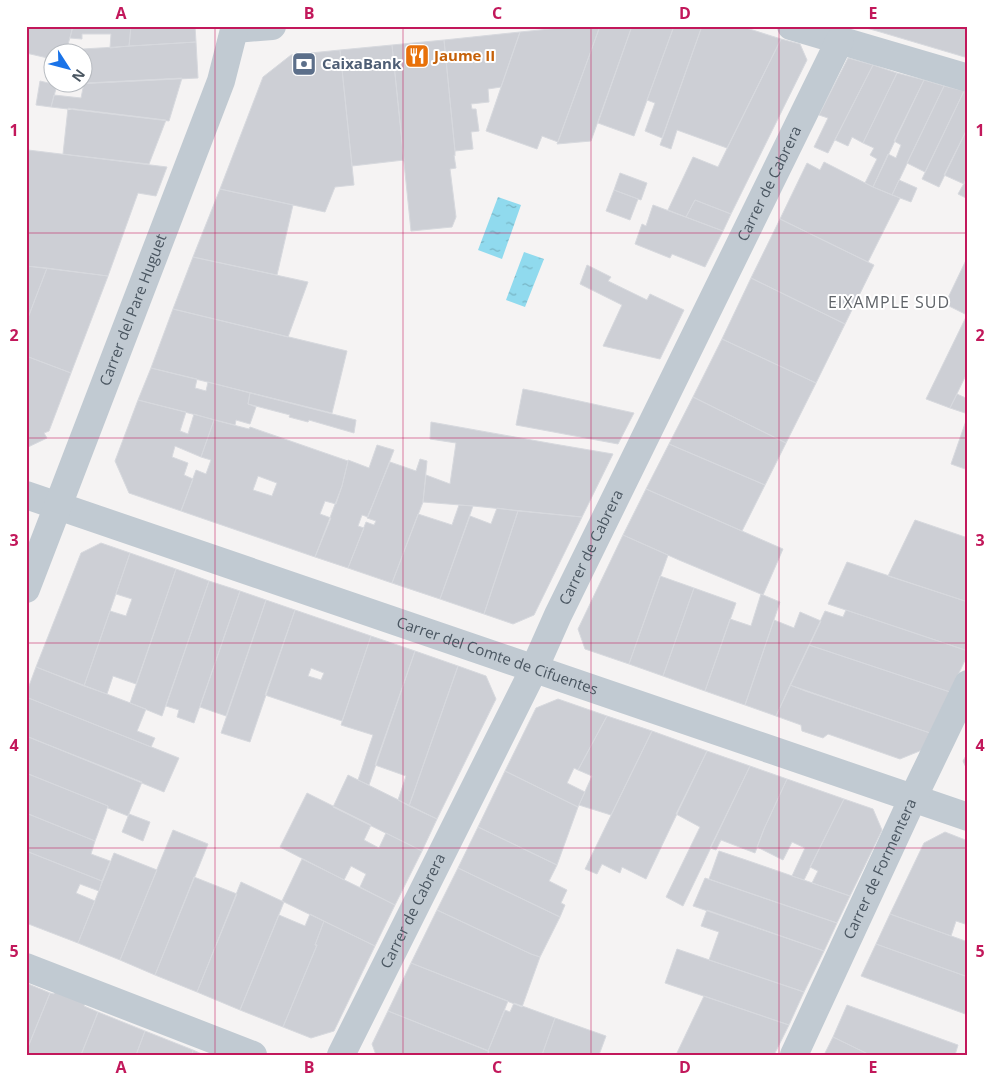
<svg xmlns="http://www.w3.org/2000/svg" width="994" height="1081" font-family="'Open Sans',sans-serif">
  <style>
    .water { fill: url(#water-ripples) }
    .building { fill: #cdcfd5; stroke: #d7d9de; fill-rule: evenodd }
    .lines { fill: none; stroke-linecap: round; stroke-linejoin: round }
    .street { stroke: #c1cad2; stroke-width: 28 }
    .grid { fill: none; stroke: #c2185b; stroke-width: 1; stroke-opacity: 0.55 }
    .labels { text-anchor: middle; stroke-width: 4; stroke-linejoin: round; paint-order: stroke }
    .food-label { font-size: 15px; font-weight: bold; fill: #c56008; stroke: #fff; text-anchor: start }
    .service-label { font-size: 15px; font-weight: bold; fill: #4e5e75; stroke: #fff; text-anchor: start }
    .street-label { font-size: 15px; fill: #4a5661; stroke: #fff }
    .neighbourhood-label { font-size: 16px; letter-spacing: 1px; fill: #5f6368; stroke: #fff }
    .neatline { fill: none; stroke: #c2185b; stroke-width: 2 }
    .grid-label { font-size: 16px; text-anchor: middle; font-weight: bold; fill: #c2185b }
  </style>
  <defs>
    <pattern id="water-ripples" width="26" height="14" patternUnits="userSpaceOnUse" patternTransform="scale(1.25)"><rect width="26" height="14" fill="#90daee"/><path d="M2 4q2-2 4 0t4 0M15 11q2-2 4 0t4 0" fill="none" stroke="#78b4c4"/></pattern>
  </defs>
  <rect width="100%" height="100%" fill="#f5f3f3"/>
  <path class="water" d="M498,197L521,205L502,259L478,250Z
    M524,252L544,259L525,307L506,300Z"/>
  <path class="building" d="M26,26H73L66,52H52V59L26,53Z
    M131,26L129,46L110,48L111,34H82V39L70,38L73,26Z
    M131,26H195L196,42L129,46Z
    M580,26H600L558,142L542,136L537,149L486,131L520,32Z
    M600,26H632L591,141L557,144Z
    M632,26H674L634,136L598,123Z
    M674,26H702L662,138L645,131L655,103L647,100Z
    M702,26H740L781,39L727,148L677,130L671,149L660,145Z
    M859,26H968V58L877,31Z
    M520,32L501,87L488,89L489,102L471,104L472,109H476L479,131L471,132L473,149L455,151L444,40Z
    M781,39L800,44L807,60L731,214L695,200L686,217L668,210L693,157L718,167Z
    M444,40L455,151V156L454,155L456,168L450,169L456,217L452,227L411,231L392,45Z
    M196,42L198,78L57,85L58,82H82V52H66L67,50Z
    M392,45L404,160L352,166L340,50Z
    M340,50L354,185L335,187L325,212L220,189L263,77L291,55Z
    M848,58L873,65L828,153L814,147L828,118L819,115Z
    M873,65L897,73L863,143L852,137L848,146L835,140Z
    M897,73L924,80L873,187L865,183L877,159L870,155L874,148L863,143Z
    M182,78L169,121L51,107L54,95L81,98L84,83H85Z
    M924,80L944,86L892,195L873,187L888,154L896,158L901,145L894,141Z
    M40,81L57,85L51,107L36,105Z
    M944,86L964,91L925,172L907,163Z
    M964,91L968,93V127L939,187L922,179Z
    M68,108L84,110L166,120L149,164L63,154Z
    M968,127V176L964,184L944,175Z
    M28,150L167,167L156,196L138,193L108,276L26,266V178Z
    M824,162L873,187L900,198L868,262L780,219L807,163L820,170Z
    M620,173L647,183L641,200L614,190Z
    M968,176V199L958,194Z
    M899,180L917,188L911,202L892,195Z
    M220,189L293,205L277,275L193,257Z
    M614,190L638,199L630,220L606,211Z
    M695,200L731,214L723,231L686,217Z
    M653,205L723,231L705,267L672,254L670,258L635,244L642,224L646,226Z
    M780,219L874,265L845,324L751,278Z
    M968,256V371L950,408L926,399L967,315L945,304Z
    M193,257L308,282L288,337L173,309Z
    M587,265L611,277L608,281L647,300L650,294L684,310L660,359L603,346L622,305L580,284Z
    M26,266L47,268L26,323Z
    M47,268L108,276L71,373L26,356V323Z
    M751,278L845,324L816,383L722,339Z
    M173,309L347,351L332,413L151,368Z
    M722,339L816,383L786,443L693,397Z
    M26,356L71,373L49,431L44,433L47,438L26,448Z
    M151,368L197,379L195,388L206,391L208,382L250,393L248,404L256,407L250,424L236,420L235,425L138,400Z
    M523,389L543,393L634,413L618,444L516,425Z
    M250,393L356,420L354,433L309,420L308,422L289,417L290,415L248,404Z
    M957,394L968,399V414L950,408Z
    M693,397L786,443L765,485L669,444Z
    M138,400L186,412L180,431L188,434L194,414L214,420L201,457L175,446L172,457L188,463L184,475L193,479L181,511L129,493L115,461Z
    M968,415V470L951,464Z
    M214,420L249,429L250,427L348,461L342,486L336,504L325,501L320,514L331,518L315,557L181,511L196,470L206,474L211,460L201,457ZM258,476L277,483L272,496L253,490Z
    M431,422L554,444L613,454L582,517L473,506L423,502L426,475L450,484L456,443L430,439Z
    M669,444L765,485L742,531L646,489Z
    M377,445L394,450L368,517L362,515L358,526L364,528L348,568L315,557L342,486L348,461V460L369,468Z
    M420,459L427,461L423,502L392,583L348,568L366,522L374,525L376,521L367,518L390,462L416,471Z
    M646,489L783,549L763,595L679,560L623,535Z
    M459,505L473,506L440,599L392,583L418,514L452,525Z
    M497,508L518,511L484,614L440,599L470,516L491,524Z
    M518,511L582,517L534,615L513,624L484,614Z
    M915,520L968,538V602L888,576Z
    M623,535L668,555L629,664L585,649L578,629Z
    M101,543L130,553L84,686L36,667L81,553Z
    M130,553L176,569L136,684L113,676L107,694L84,686L110,611L126,616L132,599L116,594Z
    M847,562L968,602V651L828,604Z
    M176,569L209,581L162,716L130,703Z
    M660,576L694,588L663,676L629,664Z
    M209,581L240,591L194,723L177,717L179,710L166,706Z
    M694,588L736,603L705,691L663,676Z
    M240,591L266,600L226,716L200,707Z
    M761,594L780,602L745,705L705,691L730,619L751,626Z
    M266,600L295,610L250,742L221,733Z
    M295,610L371,636L342,721L265,695ZM311,668L324,673L321,680L308,676Z
    M846,610L968,651V654L950,692L809,645L825,611L843,617Z
    M800,612L821,621L776,716L745,705L774,620L794,628Z
    M371,636L415,651L369,785L358,780L373,735L341,725Z
    M809,645L950,692L930,733L790,685Z
    M415,651L458,666L409,806L398,800L406,776L375,765Z
    M458,666L486,676L496,699L437,819L409,806Z
    M36,667L146,709L137,731L155,738L151,747L26,697V694Z
    M790,685L805,691L930,733L922,750L900,759L828,734L823,738L802,731L801,725L776,716Z
    M26,697L179,758L164,792L26,736Z
    M558,699L607,716L578,770L574,768L567,783L585,792L578,807L505,771L536,708Z
    M607,716L652,731L611,815L579,805L592,776L578,770Z
    M652,731L707,751L646,879L622,867L620,873L602,864L597,874L585,869Z
    M26,736L142,782L128,816L108,808V806L26,773Z
    M707,751L750,766L683,906L666,897L700,827L676,814Z
    M968,752V772L963,761Z
    M750,766L787,779L764,829L755,853L721,840L716,850L710,848Z
    M505,771L578,807L557,865L478,827Z
    M26,773L108,806L95,841L26,813Z
    M348,775L437,819L422,851L333,807Z
    M787,779L844,799L804,880L792,876L805,848L792,842L783,860L757,847L764,829Z
    M307,793L371,825L364,840L379,848L386,833L422,851L395,905L360,887L366,874L351,866L344,880L280,847Z
    M844,799L873,809L882,830L850,896L812,883L818,871L810,867Z
    M26,813L95,841L91,854L110,861L102,881L26,851Z
    M129,814L150,822L143,841L122,832Z
    M478,827L557,865L549,881L567,890L561,903L565,905L560,917L458,868Z
    M173,830L208,844L155,975L120,960Z
    M945,832L968,841V915L965,924L956,921L951,936L890,914L924,843Z
    M26,851L102,881L99,891L80,884L76,893L95,901L78,943L26,923Z
    M719,851L746,860L850,896L837,923L709,879Z
    M114,853L157,870L120,960L78,943Z
    M302,859L395,905L375,946L282,901Z
    M458,868L560,917L540,957L531,954L437,910Z
    M194,877L237,894L197,992L155,975Z
    M705,878L837,923L824,951L693,906Z
    M241,882L284,902L240,1010L197,992Z
    M437,910L531,954L540,957L522,1007L411,963Z
    M707,910L824,951L804,992L709,960L719,932L701,926Z
    M310,914L324,921L315,945H317L283,1027L240,1010L279,915L305,926Z
    M890,914L968,942V977L876,944Z
    M324,921L375,946L334,1031L311,1038L283,1027L317,945H315Z
    M876,944L968,977V1015L861,976Z
    M677,949L804,992L789,1025L665,983Z
    M411,963L508,1001L488,1051L388,1011Z
    M26,983L50,993L26,1052Z
    M55,991L85,1003L84,1006L98,1012L81,1055H26V1052L50,993L54,994Z
    M704,996L789,1025L774,1055H676Z
    M514,1003L555,1018L542,1055H488V1051L505,1010L510,1012Z
    M847,1005L958,1045L955,1055H870L833,1037Z
    M388,1011L489,1051L488,1055H376L372,1044Z
    M98,1012L145,1031L136,1055H81Z
    M555,1018L606,1036L599,1055H542Z
    M145,1031L193,1050L192,1055H136Z
    M833,1037L870,1055H824Z
    M193,1050L204,1055H192Z"/>
  <g class="lines">
    <g class="street">
      <path d="M791,26L968,78"/>
      <path d="M235,29L272,26"/>
      <path id="s1" d="M26,495L968,817"/>
      <path id="s2" d="M26,589L221,81L235,26"/>
      <path d="M26,967L253,1055"/>
      <path id="s3" d="M341,1055L534,669L558,615L840,40"/>
      <path id="s4" d="M794,1055L913,798L968,684"/>
    </g>
  </g>
  <path class="grid" d="M215,26V1055M403,26V1055M591,26V1055M779,26V1055M26,233H968M26,438H968M26,643H968M26,848H968"/>
  <defs>
    <symbol id="restaurant-square" viewBox="-11 -11 22 22"><rect x="-9" y="-9" width="18" height="18" rx="4" fill="#e8710a" stroke="#fff"/><path d="M-5-6h1v4h1v-4h1v4h1v-4h1v5L-1.5 .5V6h-2V.5L-5-1ZM5-6V6H3V1.5H1.5Q1.5-4 5-6Z" fill="#fff"/></symbol>
    <symbol id="bank-square" viewBox="-11 -11 22 22"><rect x="-9" y="-9" width="18" height="18" rx="4" fill="#5c6f8a" stroke="#fff"/><path d="M-6-4H6V4H-6ZM0-2.3a2.3 2.3 0 1 0 0 4.6a2.3 2.3 0 1 0 0-4.6Z" fill="#fff"/></symbol>
  </defs>
  <g fill-rule="evenodd">
    <use href="#restaurant-square" x="403" y="42" width="28" height="28"/>
    <use href="#bank-square" x="290" y="50" width="28" height="28"/>
  </g>
  <g class="labels">
    <g class="food-label">
      <text x="434" y="61">Jaume II</text>
    </g>
    <g class="service-label">
      <text x="322" y="69">CaixaBank</text>
    </g>
    <g class="street-label">
      <text dy="5" stroke="none"><textPath href="#s3" startOffset="971">Carrer de Cabrera</textPath></text>
      <text dy="5" stroke="none"><textPath href="#s2" startOffset="299">Carrer del Pare Huguet</textPath></text>
      <text dy="5" stroke="none"><textPath href="#s3" startOffset="566">Carrer de Cabrera</textPath></text>
      <text dy="5" stroke="none"><textPath href="#s1" startOffset="498">Carrer del Comte de Cifuentes</textPath></text>
      <text dy="5" stroke="none"><textPath href="#s4" startOffset="205">Carrer de Formentera</textPath></text>
      <text dy="5" stroke="none"><textPath href="#s3" startOffset="161">Carrer de Cabrera</textPath></text>
    </g>
    <g class="neighbourhood-label">
      <text x="889" y="308">EIXAMPLE SUD</text>
    </g>
  </g>
  <rect width="994" height="1081" fill="none" stroke="#ffffff" stroke-width="55"/>
  <g transform="translate(68 68) rotate(126)"><circle r="24" fill="#ffffff" stroke="#b7bbc0"/>
  <path d="M0-4L9 19L0 12L-9 19Z" fill="#1a73e8"/>
  <text y="-8" font-size="14" font-weight="bold" text-anchor="middle" fill="#4a5661">N</text>
  </g>
  <rect x="28" y="28" width="938" height="1026" class="neatline"/>
  <g class="grid-label">
    <text x="121" y="19">A</text>
    <text x="309" y="19">B</text>
    <text x="497" y="19">C</text>
    <text x="685" y="19">D</text>
    <text x="873" y="19">E</text>
    <text x="14" y="136">1</text>
    <text x="980" y="136">1</text>
    <text x="14" y="341">2</text>
    <text x="980" y="341">2</text>
    <text x="14" y="546">3</text>
    <text x="980" y="546">3</text>
    <text x="14" y="751">4</text>
    <text x="980" y="751">4</text>
    <text x="14" y="957">5</text>
    <text x="980" y="957">5</text>
    <text x="121" y="1073">A</text>
    <text x="309" y="1073">B</text>
    <text x="497" y="1073">C</text>
    <text x="685" y="1073">D</text>
    <text x="873" y="1073">E</text>
  </g>
</svg>
